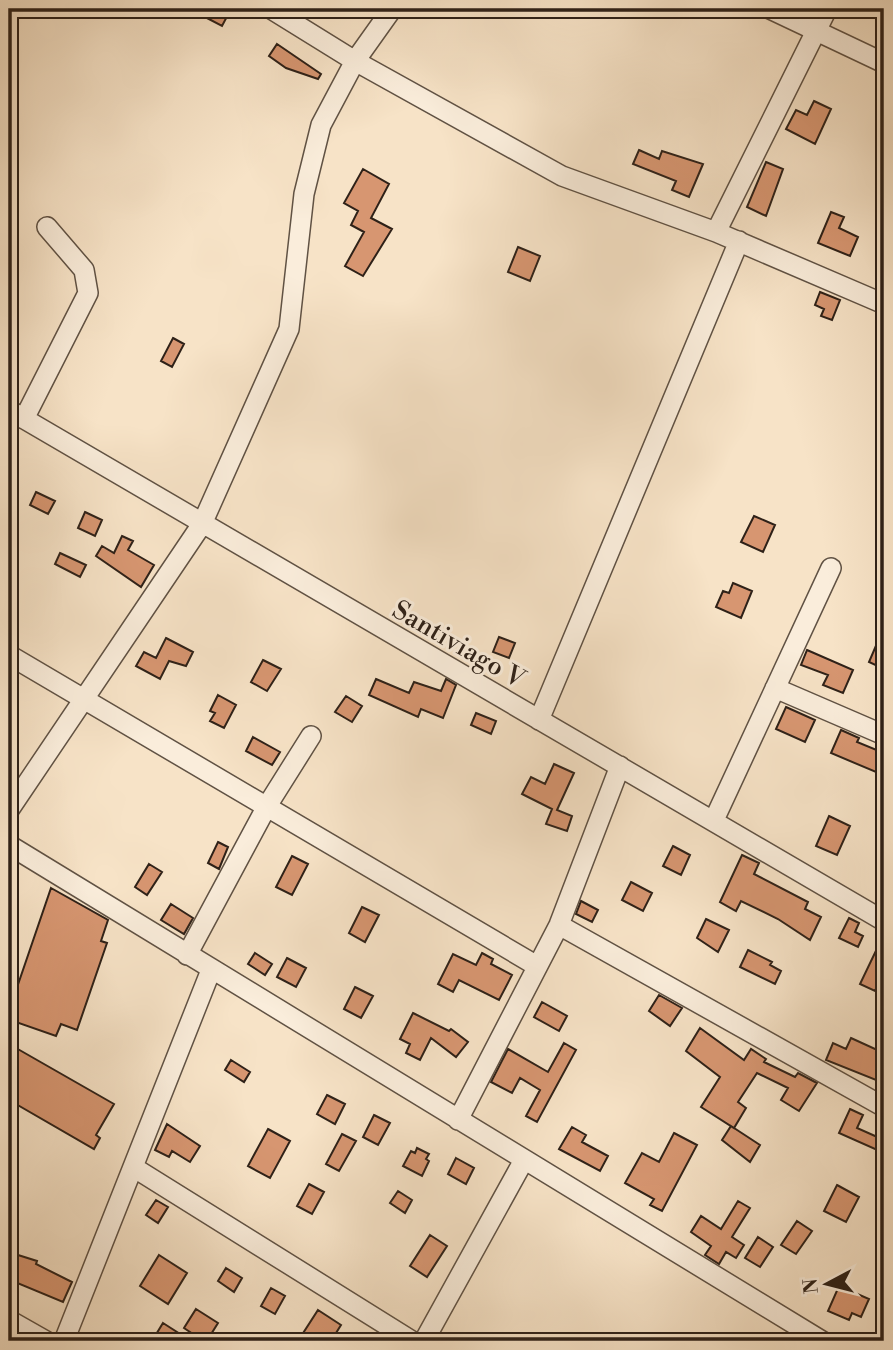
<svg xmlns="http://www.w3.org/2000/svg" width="893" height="1350" font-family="'Libre Bodoni',serif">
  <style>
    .building { fill: #d79671; stroke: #2e2118; stroke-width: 2 }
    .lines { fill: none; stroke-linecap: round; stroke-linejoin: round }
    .minor-casing { stroke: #605244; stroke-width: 22 }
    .minor { stroke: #faeddb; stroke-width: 19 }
    .labels { text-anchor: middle; stroke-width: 6; stroke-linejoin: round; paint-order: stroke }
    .street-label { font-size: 26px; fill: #2e2118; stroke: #faeddb }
  </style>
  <rect width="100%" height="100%" fill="#f7e3c7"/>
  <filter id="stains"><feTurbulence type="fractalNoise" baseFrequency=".00286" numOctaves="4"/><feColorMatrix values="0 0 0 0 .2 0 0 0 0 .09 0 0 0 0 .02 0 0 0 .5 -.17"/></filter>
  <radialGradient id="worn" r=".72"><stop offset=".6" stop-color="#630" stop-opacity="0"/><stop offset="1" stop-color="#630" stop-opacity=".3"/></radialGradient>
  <path class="building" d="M210,9H231L222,26L205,17Z
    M277,44L321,74L318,79L286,68L269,56Z
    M814,101L831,109L815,144L786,129L796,110L807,115Z
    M639,150L659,159L662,151L703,164L689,197L672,190L676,181L633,164Z
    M766,162L783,169L766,216L747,207Z
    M363,169L389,184L371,218L392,229L363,276L345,266L364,232L351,225L358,211L344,203Z
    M831,212L844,217L839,228L858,237L850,256L818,243Z
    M518,247L540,256L530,281L508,272Z
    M820,292L840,300L832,320L821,316L824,309L815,305Z
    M173,338L184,344L172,367L161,361Z
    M36,492L55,501L48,514L30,505Z
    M85,512L102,520L95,536L78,528Z
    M754,516L775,525L763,552L741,542Z
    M122,536L133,541L128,550L154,565L141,587L96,556L102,546L114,553Z
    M60,553L86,565L80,577L55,564Z
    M733,583L752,591L741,618L716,607L723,591L729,593Z
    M884,627V669L869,662Z
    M499,637L515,643L509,658L493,652Z
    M166,638L193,652L186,666L169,661L160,679L136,666L144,652L156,658Z
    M807,650L853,670L843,693L823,685L828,675L801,665Z
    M263,660L281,669L267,691L251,682Z
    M376,679L409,693L414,682L441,691L446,679L456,685L443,718L421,709L418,717L369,695Z
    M218,695L236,705L224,728L210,721L215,713L210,711Z
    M346,696L362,706L352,722L335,712Z
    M786,707L815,720L805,742L776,729Z
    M476,713L496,721L491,734L471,725Z
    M841,730L859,738L857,742L884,753L876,772L831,753Z
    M253,737L280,752L272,765L246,751Z
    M554,764L574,773L557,810L572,816L567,831L546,824L552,809L522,794L531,777L545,784Z
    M829,816L850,826L837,855L816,846Z
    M218,842L228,847L219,869L208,863Z
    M673,846L690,855L681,875L663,866Z
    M742,855L759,863L754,874L808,902L805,909L821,917L810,940L778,919L741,901L736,911L720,902Z
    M292,856L308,864L292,895L276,887Z
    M149,864L162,872L147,895L135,887Z
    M631,882L652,893L643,911L622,900Z
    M51,888L108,920L101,941L107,943L77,1030L61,1024L56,1036L10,1020L15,1006L11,1005Z
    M581,901L598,910L592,922L576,914Z
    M171,904L193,918L184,934L161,920Z
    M362,907L379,915L365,942L349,933Z
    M849,918L859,923L855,932L863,936L858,947L839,938Z
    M706,919L729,930L718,952L697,938Z
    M884,934V971L875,991L860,984Z
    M748,950L772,962L770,965L781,971L775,984L740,967Z
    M255,953L272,964L265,975L248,964Z
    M482,953L493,959L491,964L512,975L499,1000L459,980L453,992L438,984L453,954L476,965Z
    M287,958L306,968L296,987L277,977Z
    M355,987L373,996L361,1018L344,1009Z
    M659,995L682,1008L670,1026L649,1011Z
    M542,1002L567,1016L559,1031L534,1017Z
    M413,1013L449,1031L451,1029L468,1042L456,1057L431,1038L420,1060L406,1053L410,1044L400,1039Z
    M700,1028L744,1060L751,1049L766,1059L764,1062L795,1077L798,1073L817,1083L799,1111L781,1100L788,1088L757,1073L738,1102L746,1108L734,1128L701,1107L720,1077L686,1051Z
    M851,1038L884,1053L876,1080L826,1060L833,1043L846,1049Z
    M564,1043L576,1050L537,1122L526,1116L540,1090L520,1078L512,1093L491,1082L508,1049L548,1072Z
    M9,1044L114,1104L96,1135L100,1138L94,1149L9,1100Z
    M231,1060L250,1072L244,1082L225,1070Z
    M327,1095L345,1104L335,1124L317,1114Z
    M850,1109L863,1115L857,1128L884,1140V1153L839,1133Z
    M374,1115L390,1123L378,1145L363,1137Z
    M167,1124L200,1146L190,1162L172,1151L169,1157L155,1150Z
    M731,1126L760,1145L750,1162L722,1140Z
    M572,1127L586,1135L582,1142L608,1156L600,1171L559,1149Z
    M268,1129L290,1141L270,1178L248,1166Z
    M674,1133L697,1145L662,1211L650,1205L654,1199L625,1183L642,1153L659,1162Z
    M342,1134L356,1141L339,1171L326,1164Z
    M417,1148L429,1154L426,1159L429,1161L422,1176L403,1166L411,1151L415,1153Z
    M456,1158L474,1168L466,1184L448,1174Z
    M309,1184L324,1192L312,1214L297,1206Z
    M837,1185L859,1197L846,1222L824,1211Z
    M398,1191L412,1200L405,1213L390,1203Z
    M156,1200L168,1207L158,1223L146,1215Z
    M738,1201L750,1208L732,1237L744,1245L736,1258L726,1252L719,1264L705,1255L711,1246L691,1232L701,1216L721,1229Z
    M797,1221L812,1231L796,1254L781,1245Z
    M430,1235L447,1246L427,1277L410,1266Z
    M758,1237L773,1247L760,1267L745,1258Z
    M18,1255L37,1261L36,1264L72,1282L63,1302L10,1280Z
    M159,1255L187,1273L168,1304L140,1286Z
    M226,1268L242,1278L234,1292L218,1281Z
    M839,1286L869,1299L861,1317L852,1313L849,1320L828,1311Z
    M271,1288L285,1296L275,1314L261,1306Z
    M196,1309L218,1323L208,1339L201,1334L199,1338L184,1328Z
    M318,1310L341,1325L331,1341H298Z
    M163,1323L191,1341H152Z"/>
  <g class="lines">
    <defs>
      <path id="minor" d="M271,9L355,61L562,176L716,232L884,304
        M770,9L884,63
        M716,232L827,9
        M9,410L884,921
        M24,419L88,293L84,270L47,227
        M9,655L537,966
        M775,688L884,735
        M539,720L739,241
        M9,810L202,524L289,329L304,194L321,125L355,61L392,9
        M714,820L831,568
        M9,845L822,1341
        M559,925L884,1107
        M187,955L267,806L311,736
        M458,1120L559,925L620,766
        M133,1167L412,1341
        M9,1320L46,1341
        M64,1341L211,970
        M424,1341L524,1160"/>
    </defs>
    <use href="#minor" class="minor-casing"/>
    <use href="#minor" class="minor"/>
  </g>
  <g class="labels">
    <g class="street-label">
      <text transform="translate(459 644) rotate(30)" y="9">Santiviago V</text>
    </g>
  </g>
  <rect width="893" height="1350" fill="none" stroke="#f7e3c7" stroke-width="35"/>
  <rect x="10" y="10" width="872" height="1329" fill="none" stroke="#2e2118" stroke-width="3.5"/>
  <rect x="18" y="18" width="858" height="1315" fill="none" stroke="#2e2118" stroke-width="2"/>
  <g transform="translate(827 1284) rotate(263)" stroke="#faeddb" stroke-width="5" paint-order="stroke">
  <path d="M0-5L12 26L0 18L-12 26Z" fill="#2e2118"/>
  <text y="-10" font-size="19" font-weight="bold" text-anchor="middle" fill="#2e2118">N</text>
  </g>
  <rect width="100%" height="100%" filter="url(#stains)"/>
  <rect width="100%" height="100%" fill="url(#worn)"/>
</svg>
